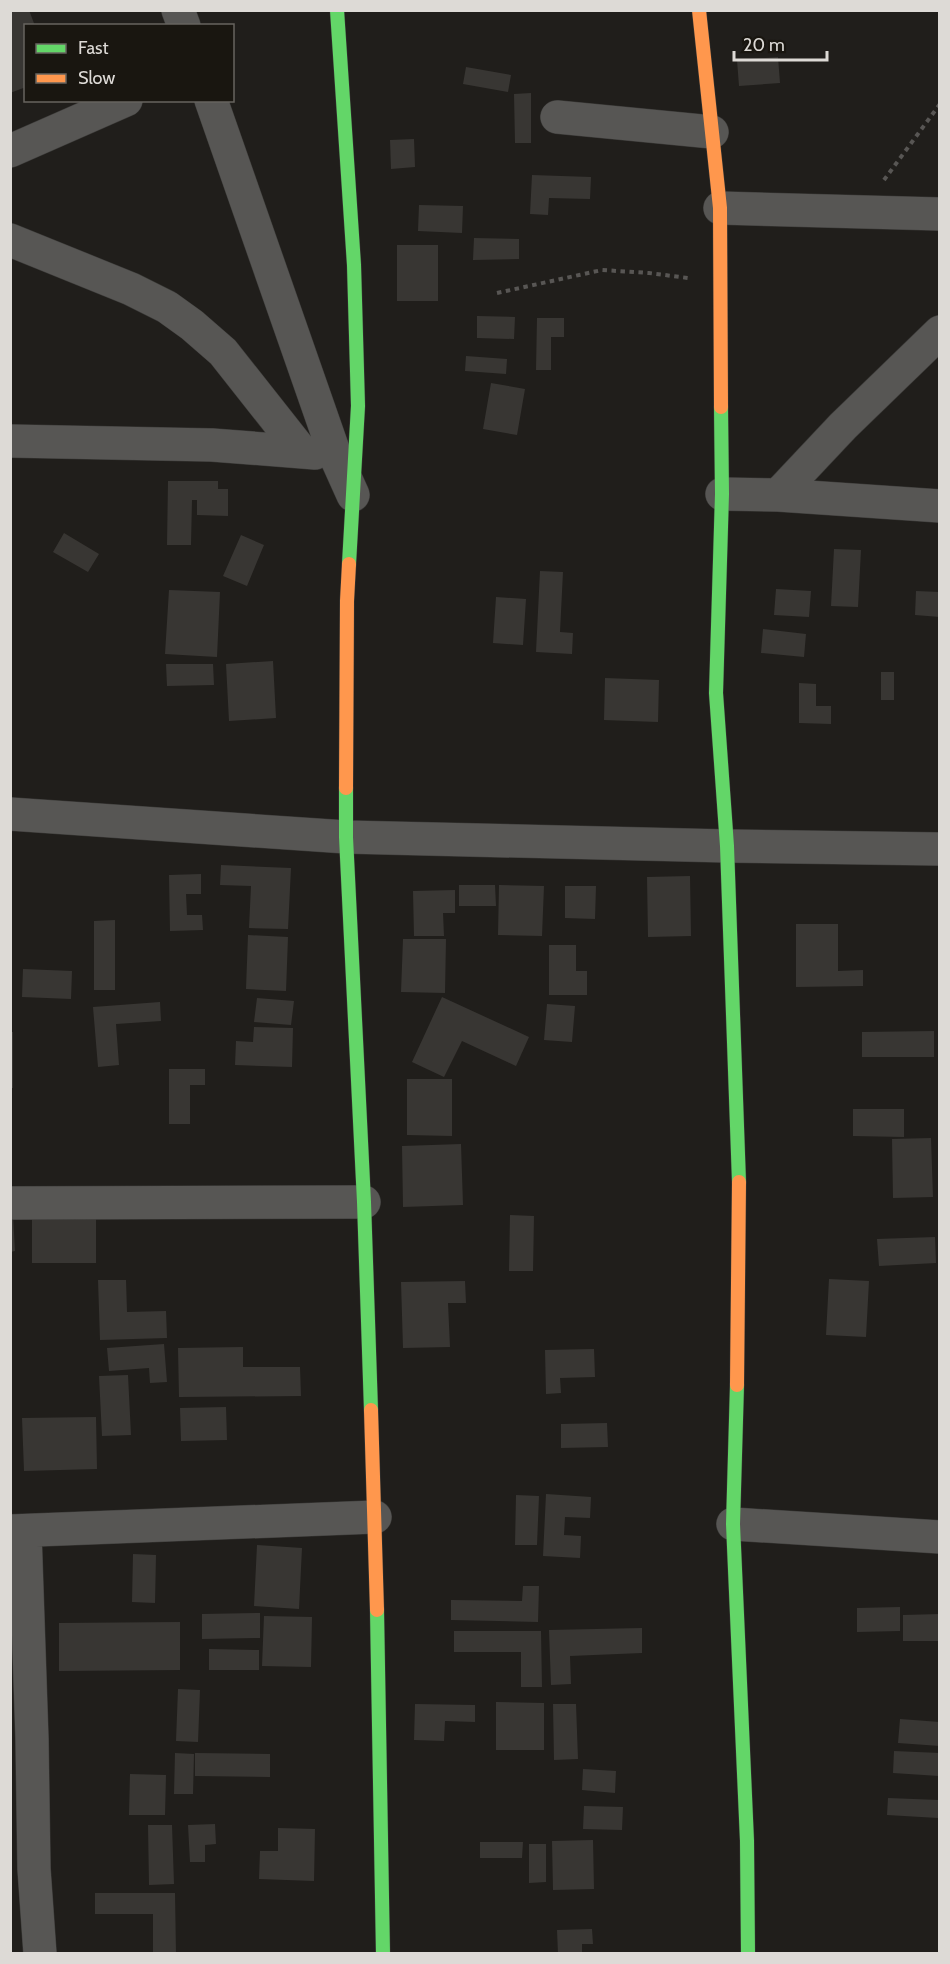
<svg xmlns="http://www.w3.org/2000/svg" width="950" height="1964" font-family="Cabin,sans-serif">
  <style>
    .building { fill: #383633 }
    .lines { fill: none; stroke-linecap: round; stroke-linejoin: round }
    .street-casing { stroke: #3b3a38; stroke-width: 34 }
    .fast-casing { stroke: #3b3a38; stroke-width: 15 }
    .slow-casing { stroke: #3b3a38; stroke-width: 15 }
    .path { stroke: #585654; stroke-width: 4; stroke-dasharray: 4.5 4.5; stroke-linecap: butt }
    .street { stroke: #575654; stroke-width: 33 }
    .fast { stroke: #63d668; stroke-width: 14 }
    .slow { stroke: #ff974d; stroke-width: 14 }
  </style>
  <rect width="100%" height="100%" fill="#201e1b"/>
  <path class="building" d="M10,10H29L35,26H26V87L10,93Z
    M778,57L780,83L739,86L737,60Z
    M466,67L511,75L508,92L463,84Z
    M531,93V143H515L514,94Z
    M414,139L415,167L391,169L390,140Z
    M532,175L591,177L590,199L549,198L548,215L530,214Z
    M419,205L463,206L462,233L418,231Z
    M474,238L519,239V259L473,260Z
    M397,245H438V301H397Z
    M477,316L515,317L514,339L477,338Z
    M537,318H564V337H551V370H536Z
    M466,356L507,359L506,374L465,371Z
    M491,383L525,389L517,435L483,429Z
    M168,481H218V489H228V516L197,515V500H192L191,545H167Z
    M64,533L99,554L88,572L53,552Z
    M241,535L264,545L247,586L223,576Z
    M834,549L861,550L858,607L831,606Z
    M540,571L563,572L560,632L573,633L572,654L536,652Z
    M776,589L811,591L809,617L774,615Z
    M169,590L220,592L217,657L165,654Z
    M916,591L940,592V617L915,615Z
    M496,597L526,599L523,645L493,643Z
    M763,629L806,634L804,657L761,653Z
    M273,661L276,718L229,721L226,664Z
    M166,664H213L214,685L167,686Z
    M881,672H894V700H881Z
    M605,678L659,680L658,722L604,720Z
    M799,683L816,684V706H831V724L799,723Z
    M221,865L291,868L288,929L249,928L251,886L220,885Z
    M201,874V894H186L187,915H202L203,930L170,931L169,875Z
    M690,876L691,936L648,937L647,877Z
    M459,885H495L496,906H459Z
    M499,885L544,886L542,936L498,935Z
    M565,886H596L595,919L565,918Z
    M455,890V913H443L444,936H414L413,891Z
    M115,920V990H94V921Z
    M796,924H838V971L863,970V986L796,987Z
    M248,935L288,937L286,991L246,989Z
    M403,939H446L445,993L401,992Z
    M549,945H576V971H587V995H549Z
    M23,969L72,971L71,999L22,997Z
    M442,997L529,1037L516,1066L462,1041L444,1077L412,1062Z
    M257,998L294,1001L291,1025L254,1022Z
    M160,1002L161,1021L116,1024L119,1065L98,1067L93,1007Z
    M547,1004L575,1006L572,1042L544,1040Z
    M254,1027L293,1028L292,1067L235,1065L236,1041L253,1042Z
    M934,1031V1057H862V1032Z
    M10,1032H13V1088H10Z
    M169,1069H205V1085H190V1124H169Z
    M407,1079H452V1136L407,1135Z
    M853,1109H904V1137L853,1136Z
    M931,1138L933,1197L893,1198L892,1139Z
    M461,1144L463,1205L403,1207L402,1146Z
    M10,1214H13L15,1251L10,1252Z
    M510,1215L534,1216L533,1271H509Z
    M96,1216V1263H32V1217Z
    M935,1237L936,1263L879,1266L877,1239Z
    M829,1279L869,1281L866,1337L826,1335Z
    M98,1280H126L127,1312L166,1311L167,1338L100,1340Z
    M465,1281L466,1303H448L450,1347L403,1348L401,1282Z
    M164,1344L167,1382L150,1383L149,1368L109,1371L107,1348Z
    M243,1347V1367H300L301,1396L179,1397L178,1348Z
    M594,1349L595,1377L560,1378L561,1393L546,1394L545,1350Z
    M128,1375L131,1435L102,1436L99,1376Z
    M226,1407L227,1440L181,1441L180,1408Z
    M96,1417L97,1469L24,1471L22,1418Z
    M607,1423L608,1447L561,1448V1424Z
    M546,1494L591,1497L590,1518L565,1517L564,1535L581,1536L580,1558L543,1556Z
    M516,1495L539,1496L537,1545H515Z
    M257,1545L302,1548L299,1609L254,1606Z
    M133,1554L156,1555L155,1603L132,1602Z
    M523,1586H539L538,1622L451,1620V1600L522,1601Z
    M900,1607V1631L857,1632V1608Z
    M260,1613V1638L202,1639V1614Z
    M940,1614V1641H903V1615Z
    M264,1616L312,1617L311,1667L262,1666Z
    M180,1622V1670L59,1671V1623Z
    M642,1628V1653L570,1656L571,1684L551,1685L549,1630Z
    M454,1631H541L542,1687H521V1652H454Z
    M209,1649L259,1650V1670H209Z
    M178,1689L200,1690L198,1742L176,1741Z
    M496,1702L544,1703V1750H496Z
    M415,1704L475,1705V1722L445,1721L444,1741L414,1740Z
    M553,1704H576L578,1759L554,1760Z
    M900,1719L940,1722V1746L898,1743Z
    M894,1751L940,1753L939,1776L893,1773Z
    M175,1753L194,1754L193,1794H174Z
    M195,1753L270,1754V1777L195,1776Z
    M583,1769L616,1771L615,1793L582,1790Z
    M130,1774L166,1775L165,1815H129Z
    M888,1798L939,1800L938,1818L887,1815Z
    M584,1806L623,1807L622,1830L583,1829Z
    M215,1824L216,1844L205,1845V1862H190L188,1825Z
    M148,1825H172L174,1884L149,1885Z
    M278,1828L315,1829L314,1881L259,1879L260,1851H278Z
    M593,1840L594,1889L553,1890L552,1841Z
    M480,1842H523L522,1858H480Z
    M529,1844H546V1882L529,1883Z
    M95,1893H175L176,1954H153V1914H95Z
    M592,1929L593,1944H582V1954H558L557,1930Z"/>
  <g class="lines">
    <defs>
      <path id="street" d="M178,10L184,26
        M211,100L335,455L353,495
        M557,117L712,132
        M10,151L126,100
        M720,208L940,214
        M10,240L131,289L167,307L192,325L223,352L302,452
        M10,441L212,445L315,453
        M722,494L778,495L940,506
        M778,495L843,426L940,332
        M10,814L346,837L727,846L940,849
        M10,1203L364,1202
        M733,1524L940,1537
        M10,1531L375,1517
        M25,1531L32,1739L34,1869L40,1954"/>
      <path id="fast" d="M337,10L354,265L358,406L349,564
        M721,407L722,494L716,693L727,846L739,1182
        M346,788V837L364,1202L371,1410
        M737,1385L733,1524L747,1841L748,1954
        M377,1610L383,1954"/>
      <path id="slow" d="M699,10L720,208L721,407
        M346,788L347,601L349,564
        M737,1385L739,1182
        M371,1410L377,1610"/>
    </defs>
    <use href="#street" class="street-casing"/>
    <use href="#fast" class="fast-casing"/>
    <use href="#slow" class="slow-casing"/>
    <path class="path" d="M884,180L940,104
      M497,293L602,270L649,273L688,278"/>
    <use href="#street" class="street"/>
    <use href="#fast" class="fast"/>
    <use href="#slow" class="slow"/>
  </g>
  <rect width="950" height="1964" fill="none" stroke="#dddad6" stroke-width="24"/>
  <rect x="24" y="24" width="210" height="78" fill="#191610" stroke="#67645f" stroke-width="1.5"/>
  <rect x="36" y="44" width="30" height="9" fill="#63d668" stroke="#67645f" stroke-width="1.5"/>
  <text x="78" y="54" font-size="18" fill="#dddad6">Fast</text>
  <rect x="36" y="74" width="30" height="9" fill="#ff974d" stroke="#67645f" stroke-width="1.5"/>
  <text x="78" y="84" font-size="18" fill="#dddad6">Slow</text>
  <path d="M734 51v9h93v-9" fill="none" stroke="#dddad6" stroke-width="3"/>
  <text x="743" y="51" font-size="18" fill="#dddad6" stroke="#191610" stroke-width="4.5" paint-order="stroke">20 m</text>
</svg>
